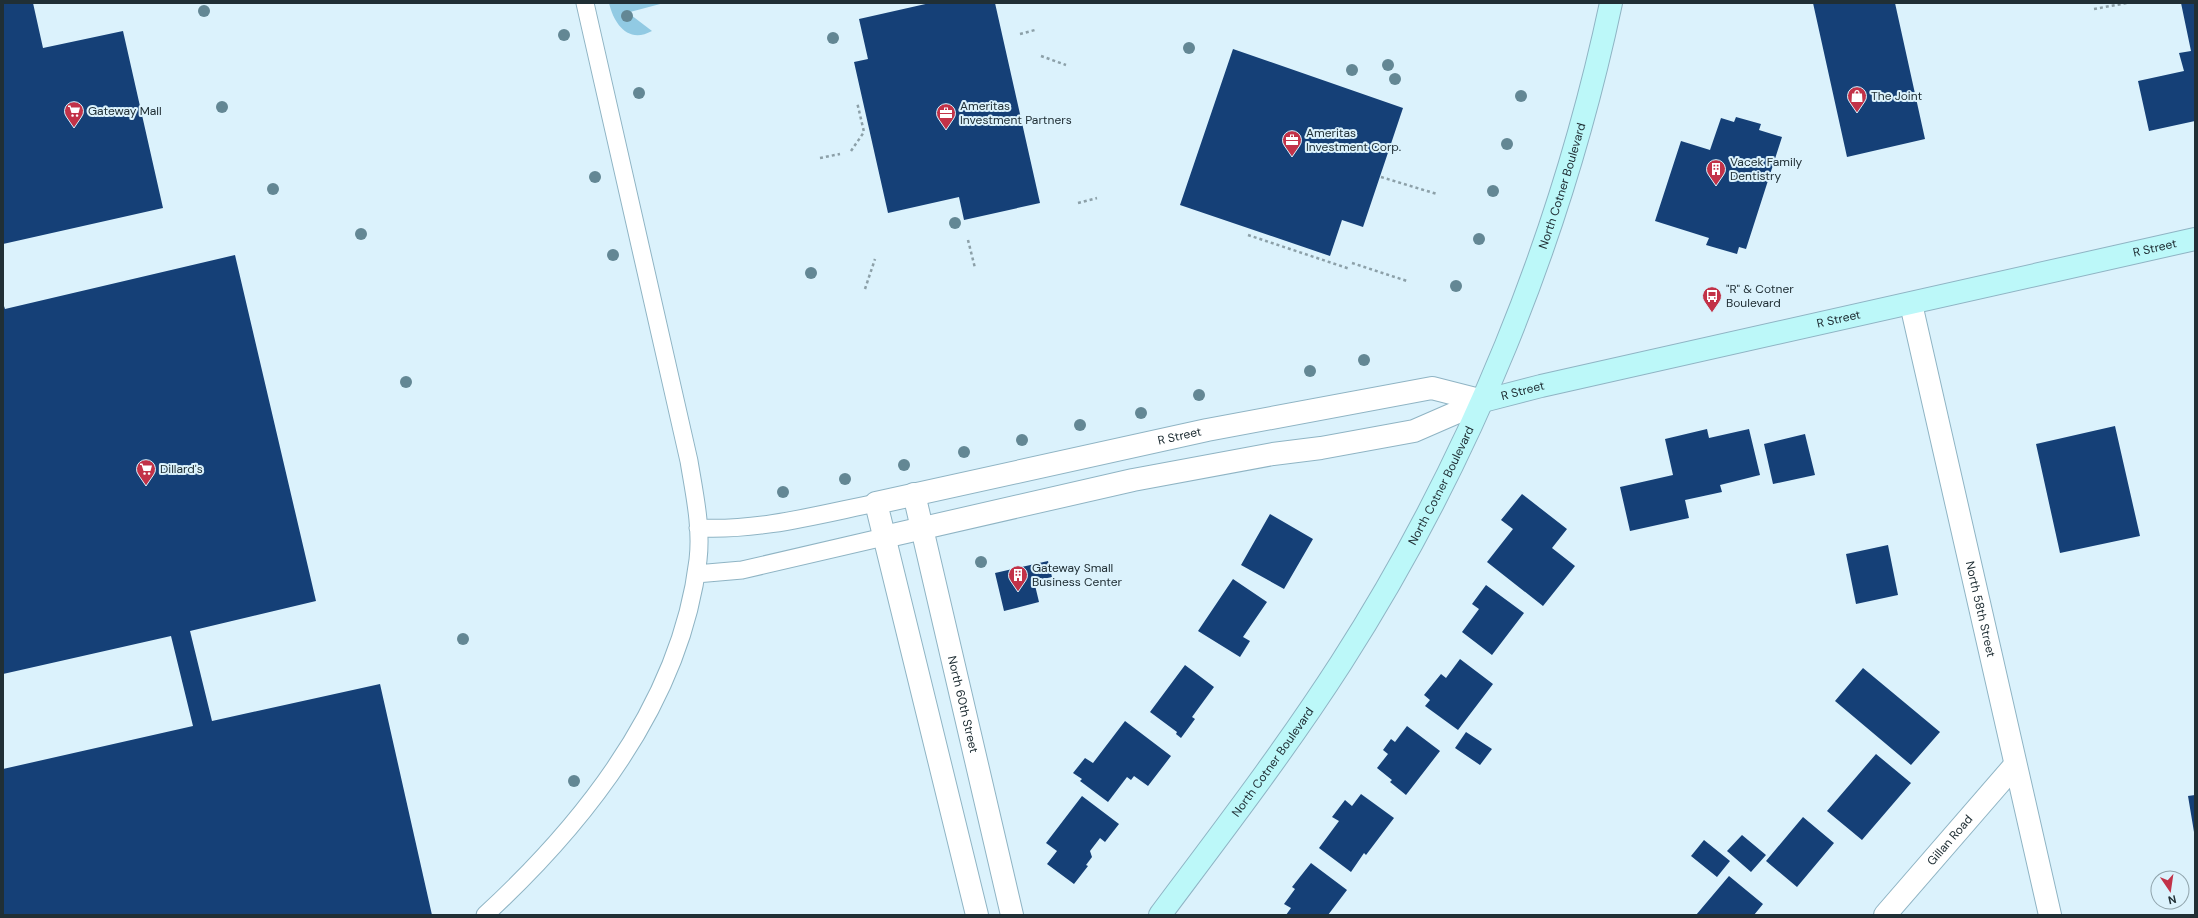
<svg xmlns="http://www.w3.org/2000/svg" width="2198" height="918" font-family="'DM Sans',sans-serif">
  <style>
    .green { fill: #91cae3 }
    .building { fill: #154077 }
    .lines { fill: none; stroke-linecap: round; stroke-linejoin: round }
    .lane-casing { stroke: #8fb4c4; stroke-width: 19 }
    .street-casing { stroke: #8fb4c4; stroke-width: 24 }
    .secondary-casing { stroke: #8fb4c4; stroke-width: 24 }
    .path { stroke: #8ca0a8; stroke-width: 2.5; stroke-dasharray: 3 3; stroke-linecap: butt }
    .lane { stroke: #fff; stroke-width: 17 }
    .street { stroke: #fff; stroke-width: 22 }
    .secondary { stroke: #bcf8f9; stroke-width: 22 }
    .tree { fill: #638794 }
    .labels { text-anchor: middle; stroke-width: 4; stroke-linejoin: round; paint-order: stroke }
    .poi-label { font-size: 12px; fill: #202f35; stroke: #dbf2fc; text-anchor: start }
    .street-label { font-size: 12px; fill: #202f35; stroke: #dbf2fc }
  </style>
  <rect width="100%" height="100%" fill="#dbf2fc"/>
  <path class="green" d="M609,3H664L630,12L631,15L652,31C628,44 614,24 609,3Z"/>
  <path class="building" d="M3,3H33L43,48L123,31L163,208L3,244Z
    M930,3H995L1040,203L964,220L959,197L888,213L854,62L868,59L859,19Z
    M1813,3H1895L1925,139L1847,157Z
    M2181,3H2195V121L2149,131L2138,81L2184,71L2179,53L2191,51Z
    M1233,49L1403,108L1363,227L1342,220L1330,256L1180,205Z
    M1736,117L1761,124L1759,130L1782,137L1746,249L1739,247L1737,254L1706,245L1709,238L1655,221L1681,141L1710,150L1721,118L1734,122Z
    M235,255L316,601L190,631L212,721L380,684L432,915H3V769L193,726L171,636L3,674V303L5,309Z
    M2115,426L2140,536L2060,553L2036,444Z
    M1707,429L1709,438L1749,429L1760,475L1720,485L1722,492L1685,500L1689,518L1630,531L1620,487L1673,475L1665,439Z
    M1805,434L1815,475L1773,484L1764,444Z
    M1522,494L1567,529L1552,548L1575,566L1543,606L1487,562L1513,529L1501,520Z
    M1270,514L1313,539L1284,589L1241,565Z
    M1888,545L1898,595L1856,604L1846,554Z
    M1048,561L1052,577L1034,581L1039,602L1004,611L995,573Z
    M1233,579L1267,602L1243,637L1250,641L1240,657L1198,631Z
    M1486,585L1524,613L1492,655L1462,632L1479,609L1472,604Z
    M1460,659L1493,684L1458,730L1425,706L1430,700L1424,695L1441,674L1446,678Z
    M1185,665L1214,687L1192,717L1195,719L1181,738L1176,734L1177,732L1150,712Z
    M1863,668L1940,732L1911,765L1835,701Z
    M1125,721L1171,756L1148,786L1134,776L1131,780L1127,777L1108,802L1080,781L1082,779L1073,773L1085,758L1093,763Z
    M1407,726L1440,751L1406,795L1390,782L1392,780L1377,768L1388,754L1383,750L1391,739L1395,742Z
    M1466,732L1492,749L1480,765L1455,748Z
    M1876,754L1911,783L1862,840L1827,811Z
    M1361,794L1394,818L1366,855L1364,853L1351,872L1319,848L1339,821L1332,817L1345,800L1352,806Z
    M2195,795V832H2194L2188,796Z
    M1082,796L1119,824L1105,842L1100,838L1090,851L1092,857L1086,865L1088,866L1074,884L1047,864L1057,851L1046,843Z
    M1803,817L1834,843L1797,887L1766,861Z
    M1742,835L1766,855L1751,872L1727,851Z
    M1704,840L1730,861L1717,877L1691,856Z
    M1311,863L1347,890L1328,915H1286L1291,908L1284,904L1295,889L1292,887Z
    M1729,876L1763,904L1754,915H1696Z"/>
  <g class="lines">
    <defs>
      <path id="lane" d="M698,528C759,531 817,515 876,503
        M696,574L742,570L884,537
        M485,915C587,821 681,702 698,560C702,527 694,492 689,461L585,3"/>
      <g id="street">
        <path id="s1" d="M1911,304L2050,915"/>
        <path id="s2" d="M914,494L1012,915"/>
        <path d="M884,537L1133,480L1273,454L1321,448L1414,431L1483,401"/>
        <path id="s3" d="M977,915L876,503L1207,430L1432,388L1483,401"/>
        <path id="s4" d="M1885,915L2015,765"/>
      </g>
      <g id="secondary">
        <path id="s5" d="M1483,401L1541,386L2195,239"/>
        <path id="s6" d="M1160,915C1222,832 1285,750 1341,663C1470,462 1561,238 1611,3"/>
      </g>
    </defs>
    <use href="#lane" class="lane-casing"/>
    <use href="#street" class="street-casing"/>
    <use href="#secondary" class="secondary-casing"/>
    <path class="path" d="M2094,9L2127,3
      M1020,34L1035,30
      M1041,56L1066,65
      M851,151L864,132L857,102
      M820,158L840,154
      M1381,177L1437,194
      M1078,203L1097,198
      M1248,235L1350,269
      M968,240L975,268
      M1352,263L1407,281
      M865,289L875,259"/>
    <use href="#lane" class="lane"/>
    <use href="#street" class="street"/>
    <use href="#secondary" class="secondary"/>
  </g>
  <g class="tree">
    <circle cx="204" cy="11" r="6"/>
    <circle cx="627" cy="16" r="6"/>
    <circle cx="564" cy="35" r="6"/>
    <circle cx="833" cy="38" r="6"/>
    <circle cx="1189" cy="48" r="6"/>
    <circle cx="1388" cy="65" r="6"/>
    <circle cx="1352" cy="70" r="6"/>
    <circle cx="1395" cy="79" r="6"/>
    <circle cx="639" cy="93" r="6"/>
    <circle cx="1521" cy="96" r="6"/>
    <circle cx="222" cy="107" r="6"/>
    <circle cx="1507" cy="144" r="6"/>
    <circle cx="595" cy="177" r="6"/>
    <circle cx="273" cy="189" r="6"/>
    <circle cx="1493" cy="191" r="6"/>
    <circle cx="955" cy="223" r="6"/>
    <circle cx="361" cy="234" r="6"/>
    <circle cx="1479" cy="239" r="6"/>
    <circle cx="613" cy="255" r="6"/>
    <circle cx="811" cy="273" r="6"/>
    <circle cx="1456" cy="286" r="6"/>
    <circle cx="1364" cy="360" r="6"/>
    <circle cx="1310" cy="371" r="6"/>
    <circle cx="406" cy="382" r="6"/>
    <circle cx="1199" cy="395" r="6"/>
    <circle cx="1141" cy="413" r="6"/>
    <circle cx="1080" cy="425" r="6"/>
    <circle cx="1022" cy="440" r="6"/>
    <circle cx="964" cy="452" r="6"/>
    <circle cx="904" cy="465" r="6"/>
    <circle cx="845" cy="479" r="6"/>
    <circle cx="783" cy="492" r="6"/>
    <circle cx="981" cy="562" r="6"/>
    <circle cx="463" cy="639" r="6"/>
    <circle cx="574" cy="781" r="6"/>
  </g>
  <defs>
    <symbol id="shop-pin" viewBox="-11 -11 22 30"><path d="M0 17L-7.5 6A9.5 9.5 0 1 1 7.5 6Z" fill="#c23248" stroke="#dbf2fc"/><path d="M-5-2.5h2.3a2.7 3.5 0 0 1 5.4 0H5L5.5 6h-11ZM-1.5-2.5h3a1.5 2.3 0 0 0-3 0Z" fill="#fff"/></symbol>
    <symbol id="supermarket-pin" viewBox="-11 -11 22 30"><path d="M0 17L-7.5 6A9.5 9.5 0 1 1 7.5 6Z" fill="#c23248" stroke="#dbf2fc"/><path d="M-6-5.5h2.5l.6 2H6L4.5 2H-2.5L-4.4-4H-6ZM-1.5 3.2a1.3 1.3 0 1 0 .1 0ZM3 3.2a1.3 1.3 0 1 0 .1 0Z" fill="#fff"/></symbol>
    <symbol id="office-pin" viewBox="-11 -11 22 30"><path d="M0 17L-7.5 6A9.5 9.5 0 1 1 7.5 6Z" fill="#c23248" stroke="#dbf2fc"/><path d="M-6-3h4V-5.5h4V-3h4V5H-6ZM-1-4.5V-3h2v-1.5ZM-6 0V1H6V0Z" fill="#fff"/></symbol>
    <symbol id="building-pin" viewBox="-11 -11 22 30"><path d="M0 17L-7.5 6A9.5 9.5 0 1 1 7.5 6Z" fill="#c23248" stroke="#dbf2fc"/><path d="M-4-6H4V6H1V3H-1V6H-4ZM-2.5-4.3h1.7v1.8h-1.7ZM.8-4.3h1.7v1.8H.8ZM-2.5-1h1.7V.8h-1.7ZM.8-1h1.7V.8H.8Z" fill="#fff"/></symbol>
    <symbol id="bus-pin" viewBox="-11 -11 22 30"><path d="M0 17L-7.5 6A9.5 9.5 0 1 1 7.5 6Z" fill="#c23248" stroke="#dbf2fc"/><path d="M-5-6H5V4H4V6H2V4H-2V6H-4V4H-5ZM-3.5-4V0h7V-4ZM-3.5 1.2v1.5H-2V1.2ZM2 1.2v1.5H3.5V1.2Z" fill="#fff"/></symbol>
  </defs>
  <g fill-rule="evenodd">
    <use href="#shop-pin" x="1846" y="85" width="22" height="30"/>
    <use href="#supermarket-pin" x="63" y="100" width="22" height="30"/>
    <use href="#office-pin" x="935" y="102" width="22" height="30"/>
    <use href="#office-pin" x="1281" y="129" width="22" height="30"/>
    <use href="#building-pin" x="1705" y="158" width="22" height="30"/>
    <use href="#bus-pin" x="1701" y="285" width="22" height="30"/>
    <use href="#supermarket-pin" x="135" y="458" width="22" height="30"/>
    <use href="#building-pin" x="1007" y="564" width="22" height="30"/>
  </g>
  <g class="labels">
    <g class="poi-label">
      <text x="1871" y="100">The Joint</text>
      <text x="960" y="110">Ameritas<tspan x="960" dy="14">Investment Partners</tspan></text>
      <text x="88" y="115">Gateway Mall</text>
      <text x="1306" y="137">Ameritas<tspan x="1306" dy="14">Investment Corp.</tspan></text>
      <text x="1730" y="166">Vacek Family<tspan x="1730" dy="14">Dentistry</tspan></text>
      <text x="1726" y="293">"R" &amp; Cotner<tspan x="1726" dy="14">Boulevard</tspan></text>
      <text x="160" y="473">Dillard's</text>
      <text x="1032" y="572">Gateway Small<tspan x="1032" dy="14">Business Center</tspan></text>
    </g>
    <g class="street-label">
      <text dy="4" stroke="none"><textPath href="#s6" startOffset="838">North Cotner Boulevard</textPath></text>
      <text dy="4" stroke="none"><textPath href="#s5" startOffset="689">R Street</textPath></text>
      <text dy="4" stroke="none"><textPath href="#s5" startOffset="365">R Street</textPath></text>
      <text dy="4" stroke="none"><textPath href="#s5" startOffset="41">R Street</textPath></text>
      <text dy="4" stroke="none"><textPath href="#s3" startOffset="735">R Street</textPath></text>
      <text dy="4" stroke="none"><textPath href="#s6" startOffset="514">North Cotner Boulevard</textPath></text>
      <text dy="4" stroke="none"><textPath href="#s1" startOffset="313">North 58th Street</textPath></text>
      <text dy="4" stroke="none"><textPath href="#s2" startOffset="216">North 60th Street</textPath></text>
      <text dy="4" stroke="none"><textPath href="#s6" startOffset="190">North Cotner Boulevard</textPath></text>
      <text dy="4" stroke="none"><textPath href="#s4" startOffset="99">Gillan Road</textPath></text>
    </g>
  </g>
  <rect width="2198" height="918" fill="none" stroke="#202f35" stroke-width="8"/>
  <g transform="translate(2170 890) rotate(167)"><circle r="19" fill="#dbf2fc" stroke="#90a4ac"/>
  <path d="M0-3L7 15L0 10L-7 15Z" fill="#c23248"/>
  <text y="-6" font-size="11" font-weight="bold" text-anchor="middle" fill="#202f35">N</text>
  </g>
</svg>
